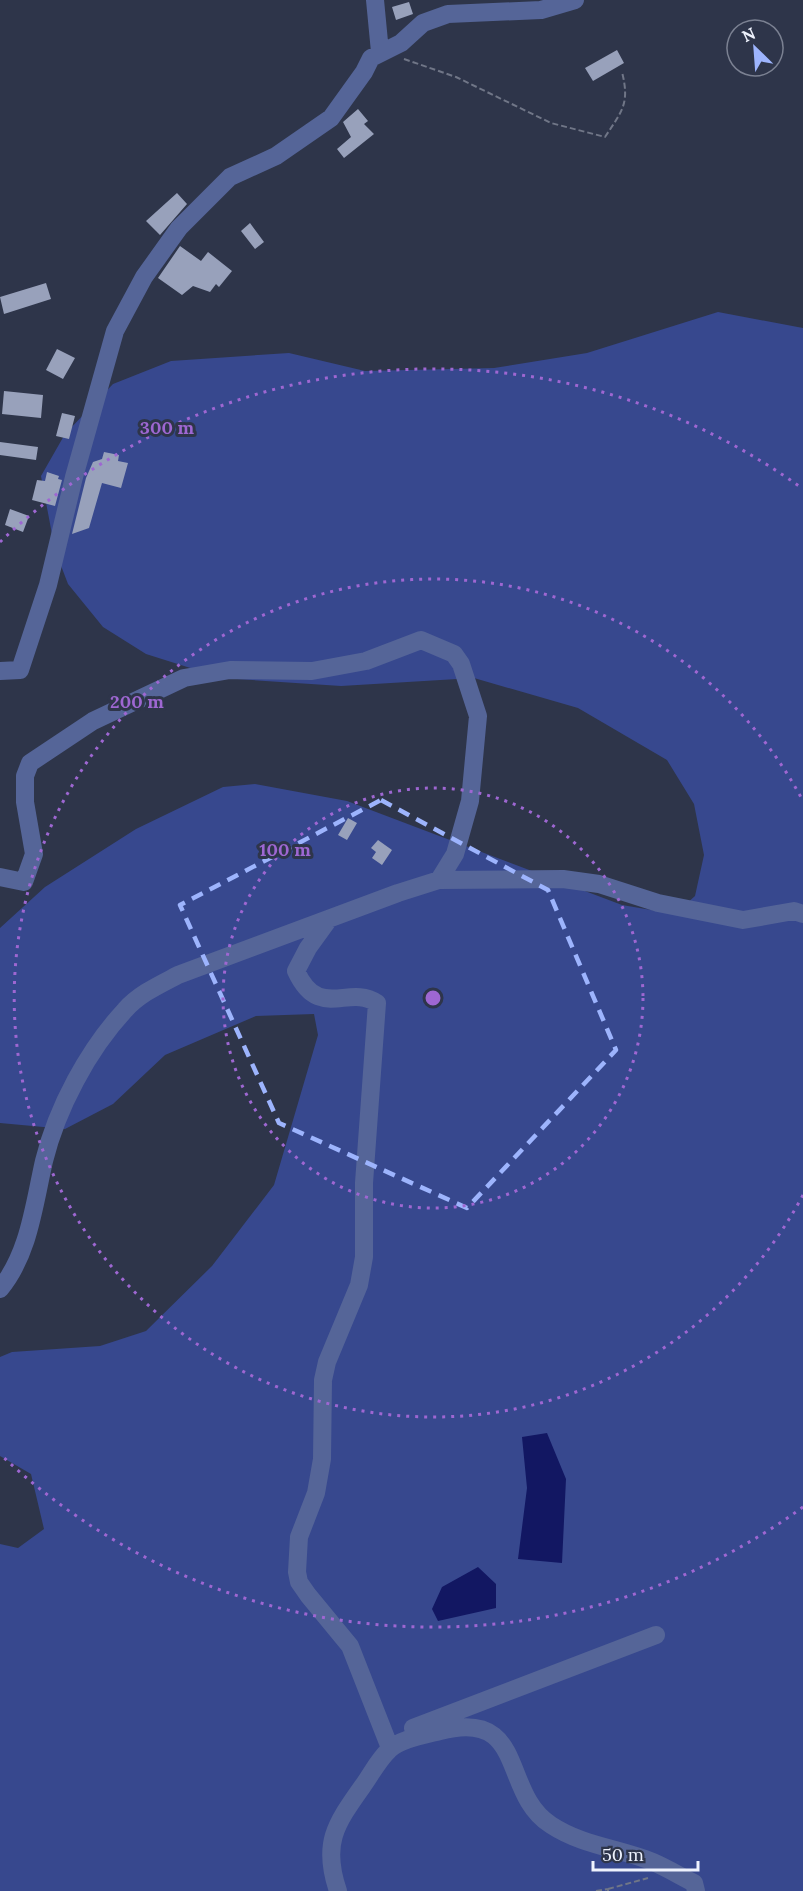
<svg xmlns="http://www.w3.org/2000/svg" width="803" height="1891" font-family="Lora,serif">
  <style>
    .green { fill: #37488e }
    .water { fill: #121762 }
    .building { fill: #98a1bb }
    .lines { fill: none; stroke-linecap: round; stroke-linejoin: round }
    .path { stroke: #707687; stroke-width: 2; stroke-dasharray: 6 3; stroke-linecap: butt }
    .minor { stroke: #556598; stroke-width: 18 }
    .marked { fill: none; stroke: #9db4fd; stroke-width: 4.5; stroke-dasharray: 12 8; stroke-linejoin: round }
    .ring { fill: none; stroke: #9e67d2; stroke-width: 3; stroke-dasharray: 3 6 }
    .centre { fill: #9e67d2; stroke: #2e354a; stroke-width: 3 }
    .ring-label { font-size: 18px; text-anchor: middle; font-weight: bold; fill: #9e67d2; stroke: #2e354a; stroke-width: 6; stroke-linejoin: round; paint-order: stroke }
  </style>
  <rect width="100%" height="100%" fill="#2e354a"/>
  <path class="green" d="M718,312L803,328V1891H0V1544L18,1548L44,1529L31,1474L0,1456V1357L12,1352L100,1346L146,1331L212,1266L274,1185L318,1035L314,1014L256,1016L165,1055L113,1104L65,1129L0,1123V928L45,887L136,829L223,787L255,784L347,801L622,905L675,914L695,896L704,855L694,804L667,760L578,708L474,678L341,686L222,678L146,654L103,627L68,584L55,550L41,476L65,434L113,384L171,361L289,353L365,371L494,368L587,353Z"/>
  <path class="water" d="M547,1433L566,1479L562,1563L518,1559L527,1488L522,1437Z
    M478,1567L496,1584V1608L438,1621L432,1609L442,1587Z"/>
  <path class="building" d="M409,2L413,14L396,20L392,7Z
    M617,50L624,63L593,81L585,68Z
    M358,109L368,121L364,124L374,134L344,158L337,149L351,137L343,122Z
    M177,193L187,204L160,235L146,221Z
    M250,223L264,242L255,249L241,231Z
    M180,246L201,261L208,252L232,271L219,287L216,284L210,292L193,286L182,295L158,278Z
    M46,283L51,299L4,314L0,297Z
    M57,349L75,358L63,379L46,370Z
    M4,391L43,395L41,418L2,414Z
    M62,413L75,416L69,439L56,436Z
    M0,442L38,447L36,460L0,455Z
    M104,452L119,455L118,461L128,463L121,488L102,483L89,528L72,534L86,478L93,462L102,459Z
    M47,472L59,476L58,479L62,480L55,506L32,500L37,480L45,481Z
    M10,509L29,516L23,532L5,525Z
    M348,818L357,823L347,840L338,835Z
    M378,840L392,850L382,865L372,858L376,852L371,848Z"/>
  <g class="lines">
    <path class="path" d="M404,59L456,77L551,123L605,137C622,111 630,104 622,72
      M608,1889L648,1878
      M596,1891L608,1889V1891"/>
    <path class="minor" d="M375,0L380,52
      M0,671L20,670L48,585L74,477L115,331L144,277L179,228L230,177L276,156L331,118L364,72L371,58L401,43L423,23L448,14L541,10L575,0
      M0,877L24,882L34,854L25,802V776L30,763L93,721L184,678L230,670L312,671L366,661L421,640L454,654L461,664L478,716L470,801L455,854L439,880
      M329,919L308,948L296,971C319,1021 348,984 377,1003L364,1183V1257L359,1285L327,1362L323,1380L322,1459L316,1493L299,1537L297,1572L299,1582L308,1595L350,1646L390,1748
      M0,1289C29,1254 34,1205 44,1161C57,1108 88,1050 125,1010C139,994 159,985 178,975L398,893L439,880L563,879L599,884L658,903L743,920L794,911L803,914
      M413,1728L656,1635
      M338,1891C322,1844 335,1825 362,1787C371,1775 378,1760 389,1750C400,1739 425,1735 440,1731C528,1708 500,1793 551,1825C583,1846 619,1848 653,1862C667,1868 680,1876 694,1883L696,1891"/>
  </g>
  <path class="marked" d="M381,800L548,890L616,1050L467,1208L279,1123L180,905Z"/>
  <g class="ring">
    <circle cx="433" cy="998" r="210"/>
    <path d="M803 1195A419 419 0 1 1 803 801"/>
    <path d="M803 1507A629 629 0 0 1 0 1454M0 542A629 629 0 0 1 803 489"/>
  </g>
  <circle cx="433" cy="998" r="9" class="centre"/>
  <g class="ring-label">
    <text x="167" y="434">300 m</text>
    <text x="137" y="708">200 m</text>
    <text x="285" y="856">100 m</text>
  </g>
  <g transform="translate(755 48) rotate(335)"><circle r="28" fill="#2e354a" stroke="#7b8192" stroke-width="1.5"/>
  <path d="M0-4.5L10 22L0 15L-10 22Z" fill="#9db4fd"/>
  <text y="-9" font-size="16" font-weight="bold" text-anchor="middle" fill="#eef2fd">N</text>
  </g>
  <path d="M593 1861v9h105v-9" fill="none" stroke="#eef2fd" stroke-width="3"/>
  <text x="602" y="1861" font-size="18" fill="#eef2fd" stroke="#2e354a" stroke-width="4.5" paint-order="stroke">50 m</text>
</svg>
